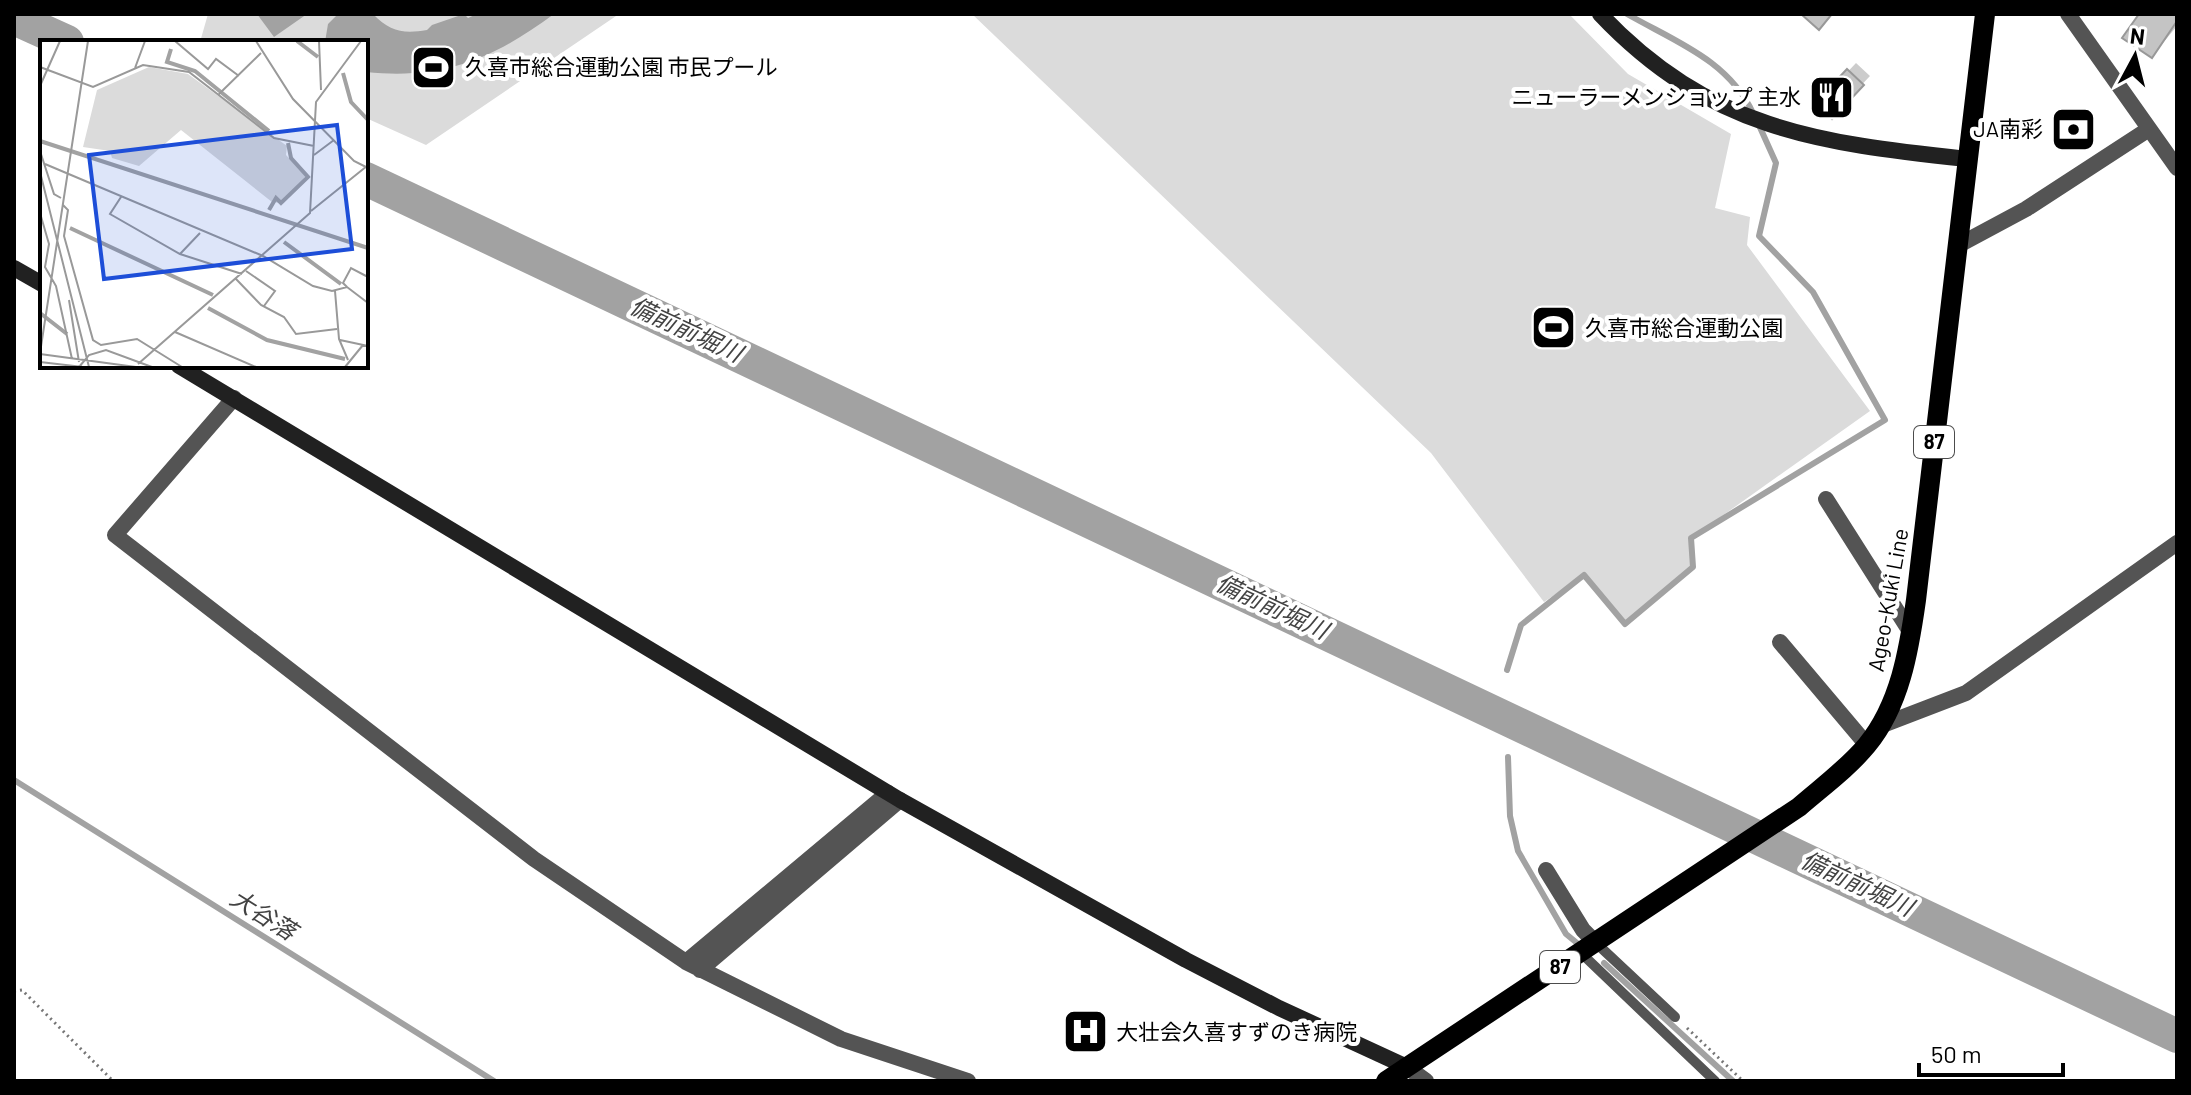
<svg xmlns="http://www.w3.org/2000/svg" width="2191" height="1095" font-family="Barlow,'Noto Sans JP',sans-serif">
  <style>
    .green { fill: #dbdbdb }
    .water { fill: #a2a2a2 }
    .shadow { fill: #0003 }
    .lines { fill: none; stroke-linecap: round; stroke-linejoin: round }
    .stream { stroke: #a2a2a2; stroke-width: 6 }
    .river { stroke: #a2a2a2; stroke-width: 34 }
    .building { fill: #c4c4c4; stroke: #989898; stroke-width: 2 }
    .path { stroke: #767676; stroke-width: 3; stroke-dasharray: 2 4; stroke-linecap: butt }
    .lane { stroke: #545454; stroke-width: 10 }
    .street { stroke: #545454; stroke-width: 16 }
    .secondary { stroke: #212121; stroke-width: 16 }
    .primary { stroke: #000; stroke-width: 20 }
    .labels { text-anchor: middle; stroke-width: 8; stroke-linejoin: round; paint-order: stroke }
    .shield { fill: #fff; stroke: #4c4c4c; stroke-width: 2 }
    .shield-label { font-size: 20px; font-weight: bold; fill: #000 }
    .poi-label { font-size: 22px; fill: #000; stroke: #fff; text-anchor: start }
    .street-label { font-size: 22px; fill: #000; stroke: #fff }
    .water-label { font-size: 24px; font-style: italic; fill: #434343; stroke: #fff }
    .inset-river { fill: none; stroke: #a2a2a2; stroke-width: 4 }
    .inset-road { fill: none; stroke: #999; stroke-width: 2 }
    .view { fill: #1d4ed8; fill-opacity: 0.15; stroke: #1d4ed8; stroke-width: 4 }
    .inset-edge { fill: none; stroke: #000; stroke-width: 4 }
  </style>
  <rect width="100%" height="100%" fill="#fff"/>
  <path class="green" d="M208,14H619L426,145L366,118V42H200Z
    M972,14H1569L1628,74L1731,134L1715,208L1750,217L1747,245L1870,411L1691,538L1693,567L1625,624L1584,575L1544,602L1431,453Z"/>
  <path class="water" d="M257,14H307L274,37Z
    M338,14H373C390,32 404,34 427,30L432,25L464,14L468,18L477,14H554C493,59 444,80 366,72V42H325L328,24Z"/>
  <path class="shadow" d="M2141,14H2177V26L2152,56Z
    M1856,63L1870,76L1832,116L1818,103Z"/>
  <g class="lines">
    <path class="stream" d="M1627,14C1676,42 1728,60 1753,113
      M1507,670L1521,625L1584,575L1625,624L1693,567L1691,538L1885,420L1813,292L1759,236L1776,163L1758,123
      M1508,757L1510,816L1518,851L1566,934L1577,943
      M14,780L494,1081
      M1604,963L1733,1081"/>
    <path class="river" d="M14,18L67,42
      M366,179L2177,1036"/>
  </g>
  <path class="building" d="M1801,14H1832L1819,30Z
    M2139,14H2177V21L2152,58L2122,38Z
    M1847,69L1864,85L1832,119L1815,103Z"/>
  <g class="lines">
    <path class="path" d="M14,991L22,990L113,1081
      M1687,1028L1743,1081"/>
    <path class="lane" d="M1596,943L1675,1017
      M1581,953L1715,1081"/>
    <path class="street" d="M2068,14L2177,168
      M1957,246L2026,209L2149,129
      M234,398L115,535L534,859L686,962L841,1039L968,1081
      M1826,499L1911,633
      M1780,642L1867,745
      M1880,726L1966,693L2177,543
      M1546,870L1583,930L1596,943
      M686,962L888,793
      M700,970L900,800
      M1407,1067L1426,1081"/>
    <path class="secondary" d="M1600,14C1709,129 1817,143 1967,159
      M14,268L42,284
      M179,366L900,800L1186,960L1279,1008L1407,1067"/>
    <path class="primary" d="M1386,1081L1799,807C1822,787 1848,768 1867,745C1900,705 1909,650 1916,600L1985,14"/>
  </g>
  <defs>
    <symbol id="stadium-square" viewBox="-11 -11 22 22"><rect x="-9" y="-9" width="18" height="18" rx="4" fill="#000" stroke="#fff"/><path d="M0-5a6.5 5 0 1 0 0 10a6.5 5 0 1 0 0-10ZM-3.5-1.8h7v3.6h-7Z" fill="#fff"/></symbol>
    <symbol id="restaurant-square" viewBox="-11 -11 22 22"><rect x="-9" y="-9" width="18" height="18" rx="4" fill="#000" stroke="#fff"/><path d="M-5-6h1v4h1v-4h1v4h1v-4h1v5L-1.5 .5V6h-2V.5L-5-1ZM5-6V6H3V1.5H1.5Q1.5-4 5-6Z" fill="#fff"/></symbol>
    <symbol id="bank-square" viewBox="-11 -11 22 22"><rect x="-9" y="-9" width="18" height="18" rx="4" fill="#000" stroke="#fff"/><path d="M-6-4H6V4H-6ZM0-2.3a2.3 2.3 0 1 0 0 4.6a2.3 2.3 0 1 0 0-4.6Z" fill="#fff"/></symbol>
    <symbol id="hospital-square" viewBox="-11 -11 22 22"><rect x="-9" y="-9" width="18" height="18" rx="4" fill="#000" stroke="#fff"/><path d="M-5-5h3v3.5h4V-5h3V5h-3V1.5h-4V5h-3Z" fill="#fff"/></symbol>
  </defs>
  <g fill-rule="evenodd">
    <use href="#stadium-square" x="408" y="42" width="51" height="51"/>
    <use href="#restaurant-square" x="1806" y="72" width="51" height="51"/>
    <use href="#bank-square" x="2048" y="104" width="51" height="51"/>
    <use href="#stadium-square" x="1528" y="302" width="51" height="51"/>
    <use href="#hospital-square" x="1060" y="1006" width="51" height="51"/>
  </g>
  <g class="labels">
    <g class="shield">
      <rect x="1914" y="426" width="40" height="32" rx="6"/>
      <rect x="1540" y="951" width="40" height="32" rx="6"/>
    </g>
    <g class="shield-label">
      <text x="1934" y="449">87</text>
      <text x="1560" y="974">87</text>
    </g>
    <g class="poi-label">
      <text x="465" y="75">久喜市総合運動公園 市民プール</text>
      <text x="1801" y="105" text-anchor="end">ニューラーメンショップ 主水</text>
      <text x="2043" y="137" text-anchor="end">JA南彩</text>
      <text x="1585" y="336">久喜市総合運動公園</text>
      <text x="1116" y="1040">大壮会久喜すずのき病院</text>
    </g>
    <g class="street-label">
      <text transform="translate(1888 600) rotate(-80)" y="8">Ageo-Kuki Line</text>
    </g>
    <g class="water-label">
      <text transform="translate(686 330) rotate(25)" y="8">備前前堀川</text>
      <text transform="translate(1272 607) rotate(25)" y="8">備前前堀川</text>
      <text transform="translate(1857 884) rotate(25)" y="8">備前前堀川</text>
      <text transform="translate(263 915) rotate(32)" y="8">大谷落</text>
    </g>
  </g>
  <g transform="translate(40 40)">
    <rect width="328" height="328" fill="#fff"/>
    <path d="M109,27L148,34L247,106L246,115L266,136L241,163L232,162L141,90L99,126L72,118L70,111L43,107L57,50Z" fill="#dbdbdb"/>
    <path class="inset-river" d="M257,1L278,17M131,9L127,22L155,31L229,91M303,33L311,62L328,80M0,101L328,208M229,170L236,158L241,163L268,137L251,118L248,103M30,188L173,255M244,202L301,244M168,268L227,300L305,319M0,273L27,294"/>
    <path class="inset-road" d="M135,1L168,29L176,19L199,36M216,1L253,59L314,121L328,128M279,1L281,50M0,27L53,47L103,25L149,32L234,98L274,106M95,28L105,1M0,46L20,1M179,54L221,13M0,111L14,154L21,158M274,115L294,100M5,124L223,216L273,246L292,251L307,247L328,263M0,132L49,327M81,157L70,174L140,214L202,234M23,165L28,170L24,196L53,300L61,305L97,299L142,327M271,171L327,126M0,173L9,204L5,227L16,246L32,319M140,214L160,193M206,231L235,251L224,266M196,239L221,265L244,277L256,294L297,289M307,247L303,243L311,228L328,237M295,251L299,299L308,320M29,260L39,322M135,292L216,327M300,300L328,306M0,313L48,1M0,314L96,327M0,322L43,327M98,324L270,173L276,62L321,1M39,327L49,315L66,310L112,327M305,327L323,305"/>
    <path class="view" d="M297,85L312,209L64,239L49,115Z"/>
    <rect width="328" height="328" class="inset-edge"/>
  </g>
  <rect width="2191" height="1095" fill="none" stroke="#000000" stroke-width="32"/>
  <g transform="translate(2135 56) rotate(7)" stroke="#ffffff" stroke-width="6" paint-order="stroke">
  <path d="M0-6L14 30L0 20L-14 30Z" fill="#000000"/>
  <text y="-12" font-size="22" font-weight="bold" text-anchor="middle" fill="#000000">N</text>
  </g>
  <path d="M1919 1063v12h144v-12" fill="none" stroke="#000000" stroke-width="4"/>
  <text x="1931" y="1063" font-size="24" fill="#000000" stroke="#ffffff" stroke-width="6" paint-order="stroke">50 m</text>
</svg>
